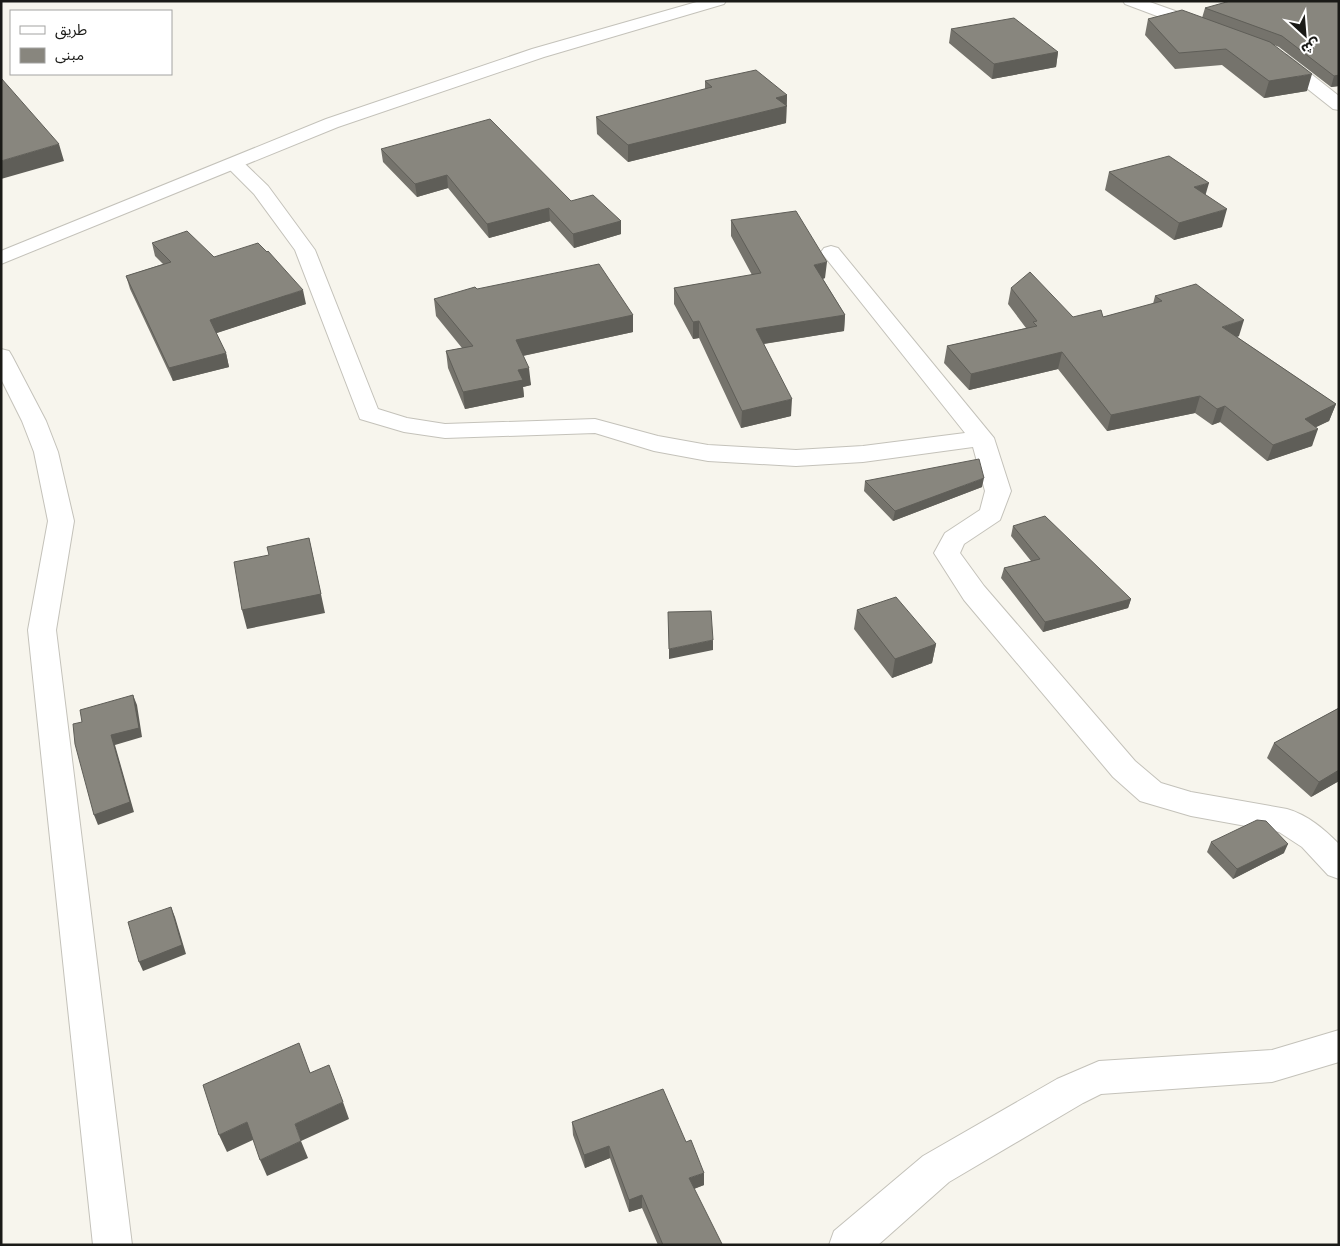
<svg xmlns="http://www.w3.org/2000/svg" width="1340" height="1246" font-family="'PT Serif','Noto Sans Arabic',serif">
<rect width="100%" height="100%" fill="#f7f5ed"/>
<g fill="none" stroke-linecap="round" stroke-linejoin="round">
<!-- street casing -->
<g stroke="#c4c2ba" stroke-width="2">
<path id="street" d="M 1123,1 L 1147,1 L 1209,23 L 1211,27 L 1209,31 L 1197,31 L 1125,4 Z
M 1281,54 L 1287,55 L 1339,96 L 1339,110 L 1333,109 L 1275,63 L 1272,59 L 1275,55 Z
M 234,158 L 241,160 L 268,186 L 315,250 L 378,409 L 407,418 L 445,424 L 595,419 L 658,436 L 708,445 L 796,450 L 863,446 L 965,433 L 821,252 L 824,248 L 831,246 L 838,248 L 994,438 L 1011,491 L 1000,520 L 964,544 L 960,553 L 984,586 L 1135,761 L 1161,783 L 1191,792 L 1287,809 C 1308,815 1324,829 1339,844 L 1339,879 L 1328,875 L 1302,847 L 1279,832 L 1191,816 L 1140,801 L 1113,777 L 964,600 L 934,553 L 945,533 L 980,510 L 985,491 L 973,447 L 863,462 L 796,466 L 708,461 L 654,451 L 595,433 L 445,438 L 404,432 L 360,419 L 295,250 L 254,194 L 224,164 L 227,160 Z
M 1,349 L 9,351 L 12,356 L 46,421 L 58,452 L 74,521 L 56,630 L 132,1245 L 93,1245 L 28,630 L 48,521 L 34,452 L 22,421 L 1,379 Z
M 1339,1030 L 1339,1062 L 1272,1082 L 1101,1094 L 1083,1103 L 949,1182 L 878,1245 L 829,1245 L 834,1231 L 923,1156 L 1057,1079 L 1099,1061 L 1272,1050 Z"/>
</g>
<!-- secondary casing -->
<g stroke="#c4c2ba" stroke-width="2">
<path id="secondary" d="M 700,1 L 726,1 L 724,4 L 544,57 L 338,127 L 1,264 L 1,251 L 326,119 L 532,49 Z"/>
</g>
<!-- street -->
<use href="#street" fill="#fff" fill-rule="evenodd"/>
<!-- secondary -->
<use href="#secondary" fill="#fff" fill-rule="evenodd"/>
</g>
<!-- wall -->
<path fill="#75736c" d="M 1339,1 L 1339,86 L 1331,87 L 1279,47 L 1274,45 L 1307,91 L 1264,98 L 1222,65 L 1175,69 L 1145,35 L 1148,19 L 1202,18 L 1205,8 Z
M 951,29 L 1058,52 L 1056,67 L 992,79 L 949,43 Z
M 705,81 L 787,95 L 786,123 L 628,162 L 597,134 L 596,117 L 705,89 Z
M 381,149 L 571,201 L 621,221 L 621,234 L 574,248 L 550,221 L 489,238 L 448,188 L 417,197 L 383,162 Z
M 1109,172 L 1205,194 L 1222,227 L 1174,240 L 1105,190 Z
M 731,220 L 825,278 L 823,279 L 845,315 L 844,331 L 764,344 L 791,416 L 741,428 L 699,338 L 693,339 L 674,304 L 674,288 L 752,275 L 731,236 Z
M 152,243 L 214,257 L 306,304 L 216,333 L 226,353 L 229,367 L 173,381 L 130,289 L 126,276 L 163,264 L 155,256 Z
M 1011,288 L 1073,317 L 1103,317 L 1153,304 L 1155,296 L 1239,336 L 1237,337 L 1336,404 L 1329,421 L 1315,427 L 1312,446 L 1267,461 L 1220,422 L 1212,425 L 1195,413 L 1107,431 L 1058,369 L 969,390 L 944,363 L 947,346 L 1026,328 L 1008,304 Z
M 477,289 L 633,315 L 633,332 L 523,356 L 531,385 L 523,387 L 524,397 L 465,409 L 448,368 L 446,351 L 462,348 L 436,316 L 434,299 Z
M 865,481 L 982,487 L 893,521 L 864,491 Z
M 1013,526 L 1131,599 L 1128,608 L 1043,632 L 1001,578 L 1004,568 L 1031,561 L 1011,536 Z
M 857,610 L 936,644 L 932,663 L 892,678 L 854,629 Z
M 1339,708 L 1339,781 L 1311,797 L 1267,758 L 1274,743 Z
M 1211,842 L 1284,853 L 1233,879 L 1207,852 Z
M 572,1122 L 704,1185 L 694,1189 L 722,1245 L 658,1245 L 642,1208 L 629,1212 L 610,1158 L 585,1168 L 573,1135 Z"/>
<!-- shaded-wall -->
<path fill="#5f5e58" d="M 1058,52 L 1056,67 L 992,79 L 994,64 Z
M 1312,74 L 1307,91 L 1264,98 L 1269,81 Z
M 1339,75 L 1339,86 L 1331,87 L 1334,76 Z
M 787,95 L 786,123 L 628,162 L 628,145 L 776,98 Z
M 59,144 L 64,161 L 1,179 L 1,161 Z
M 447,175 L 448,188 L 417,197 L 415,184 Z
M 1209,183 L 1204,200 L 1194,187 Z
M 549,208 L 550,221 L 489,238 L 487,224 Z
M 1227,209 L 1222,227 L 1174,240 L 1179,223 Z
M 621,221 L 621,234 L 574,248 L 573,234 Z
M 827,262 L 825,278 L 813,281 L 814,265 Z
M 303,290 L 306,304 L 214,334 L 210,320 Z
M 633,315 L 633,332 L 517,357 L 516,340 Z
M 845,315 L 844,331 L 755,345 L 756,329 Z
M 1244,320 L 1239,336 L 1217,343 L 1222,327 Z
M 699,321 L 699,338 L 693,339 L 693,322 Z
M 1062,352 L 1058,369 L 969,390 L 971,374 Z
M 226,353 L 229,367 L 173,381 L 169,368 Z
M 529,368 L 531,385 L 523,387 L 524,397 L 465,409 L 463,392 L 518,370 Z
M 1200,396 L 1195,413 L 1107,431 L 1111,415 Z
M 792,399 L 791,416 L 741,428 L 742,411 Z
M 1336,404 L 1329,421 L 1298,436 L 1305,419 Z
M 1225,406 L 1220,422 L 1212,425 L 1217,409 Z
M 1318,429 L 1312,446 L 1267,461 L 1273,445 Z
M 984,478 L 982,487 L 893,521 L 895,511 Z
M 309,538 L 325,613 L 247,629 L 242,610 Z
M 1131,599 L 1128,608 L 1043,632 L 1045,622 Z
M 713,640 L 713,650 L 669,659 L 669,649 Z
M 936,644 L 932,663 L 892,678 L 895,659 Z
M 133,695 L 137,705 L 142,737 L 115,745 L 134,812 L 98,825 L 94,815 L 111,735 Z
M 1339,770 L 1339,781 L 1311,797 L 1319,782 Z
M 1288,844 L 1284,853 L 1233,879 L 1237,869 Z
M 171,907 L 175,917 L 186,954 L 143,971 L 139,962 Z
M 343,1102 L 349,1119 L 301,1141 L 295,1124 Z
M 247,1122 L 255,1139 L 227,1152 L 219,1135 Z
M 301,1141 L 308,1158 L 267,1176 L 260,1160 Z
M 609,1146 L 610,1158 L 585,1168 L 584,1155 Z
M 704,1173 L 704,1185 L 688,1191 L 689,1178 Z
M 642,1195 L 642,1208 L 629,1212 L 629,1200 Z"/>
<!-- building -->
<path fill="#88867e" stroke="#5f5e58" d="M 1230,1 L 1339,1 L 1339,75 L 1334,76 L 1282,36 L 1205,8 Z
M 1182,10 L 1270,42 L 1312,74 L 1269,81 L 1226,49 L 1179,53 L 1148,19 Z
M 1014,18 L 1058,52 L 994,64 L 951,29 Z
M 756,70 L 787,95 L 776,98 L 787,106 L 628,145 L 596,117 L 712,87 L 705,81 Z
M 1,78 L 59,144 L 1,161 Z
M 490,119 L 571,201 L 593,195 L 621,221 L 573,234 L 549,208 L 487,224 L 447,175 L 415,184 L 381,149 Z
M 1169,156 L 1209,183 L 1194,187 L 1227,209 L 1179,223 L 1109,172 Z
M 796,211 L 827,262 L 814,265 L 845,315 L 756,329 L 792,399 L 742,411 L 699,321 L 693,322 L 674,288 L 761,273 L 731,220 Z
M 187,231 L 214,257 L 258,243 L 267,252 L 268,251 L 303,290 L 210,320 L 226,353 L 169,368 L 126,276 L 171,262 L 152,243 Z
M 599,264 L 633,315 L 516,340 L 529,368 L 518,370 L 523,380 L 463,392 L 446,351 L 473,346 L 434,299 L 475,287 L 477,289 Z
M 1030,272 L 1073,317 L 1101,310 L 1103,317 L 1162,301 L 1155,296 L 1196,284 L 1244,320 L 1222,327 L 1336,404 L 1305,419 L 1318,429 L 1273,445 L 1225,406 L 1217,409 L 1200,396 L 1111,415 L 1062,352 L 971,374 L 947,346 L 1037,326 L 1033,322 L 1037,321 L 1011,288 Z
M 979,459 L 984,478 L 895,511 L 865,481 Z
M 1045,516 L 1131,599 L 1045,622 L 1004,568 L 1040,559 L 1013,526 Z
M 309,538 L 321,594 L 242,610 L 234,562 L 269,555 L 267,547 Z
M 896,597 L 936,644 L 895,659 L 857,610 Z
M 711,611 L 713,640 L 669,649 L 668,612 Z
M 133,695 L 139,728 L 111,735 L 130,802 L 94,815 L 75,744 L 73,724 L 82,722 L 80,710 Z
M 1339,708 L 1339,770 L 1319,782 L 1274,743 Z
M 1257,820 L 1266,821 L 1288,844 L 1237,869 L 1211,842 Z
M 171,907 L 182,945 L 139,962 L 128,922 Z
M 299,1043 L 310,1073 L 329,1065 L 343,1102 L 295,1124 L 301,1141 L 260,1160 L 247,1122 L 219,1135 L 203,1085 Z
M 663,1089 L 686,1142 L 691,1140 L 704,1173 L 689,1178 L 722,1244 L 721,1245 L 663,1245 L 642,1195 L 629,1200 L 609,1146 L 584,1155 L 572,1122 Z"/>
<!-- border -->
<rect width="1340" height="1246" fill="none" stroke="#1a1a17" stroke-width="5"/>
<!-- legend -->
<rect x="10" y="10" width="162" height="65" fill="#ffffff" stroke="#a3a3a2"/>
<rect x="20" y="26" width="25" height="8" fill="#ffffff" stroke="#a3a3a2"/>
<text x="55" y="35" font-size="15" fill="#1a1a17">طريق</text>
<rect x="20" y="48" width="25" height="15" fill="#88867e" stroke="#a3a3a2"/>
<text x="55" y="60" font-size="15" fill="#1a1a17">مبنى</text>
<!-- north arrow -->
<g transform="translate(1305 35) rotate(154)" stroke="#ffffff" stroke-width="4" paint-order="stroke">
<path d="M0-4L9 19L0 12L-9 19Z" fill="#1a1a17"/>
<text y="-8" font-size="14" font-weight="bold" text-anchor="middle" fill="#1a1a17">ش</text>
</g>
</svg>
